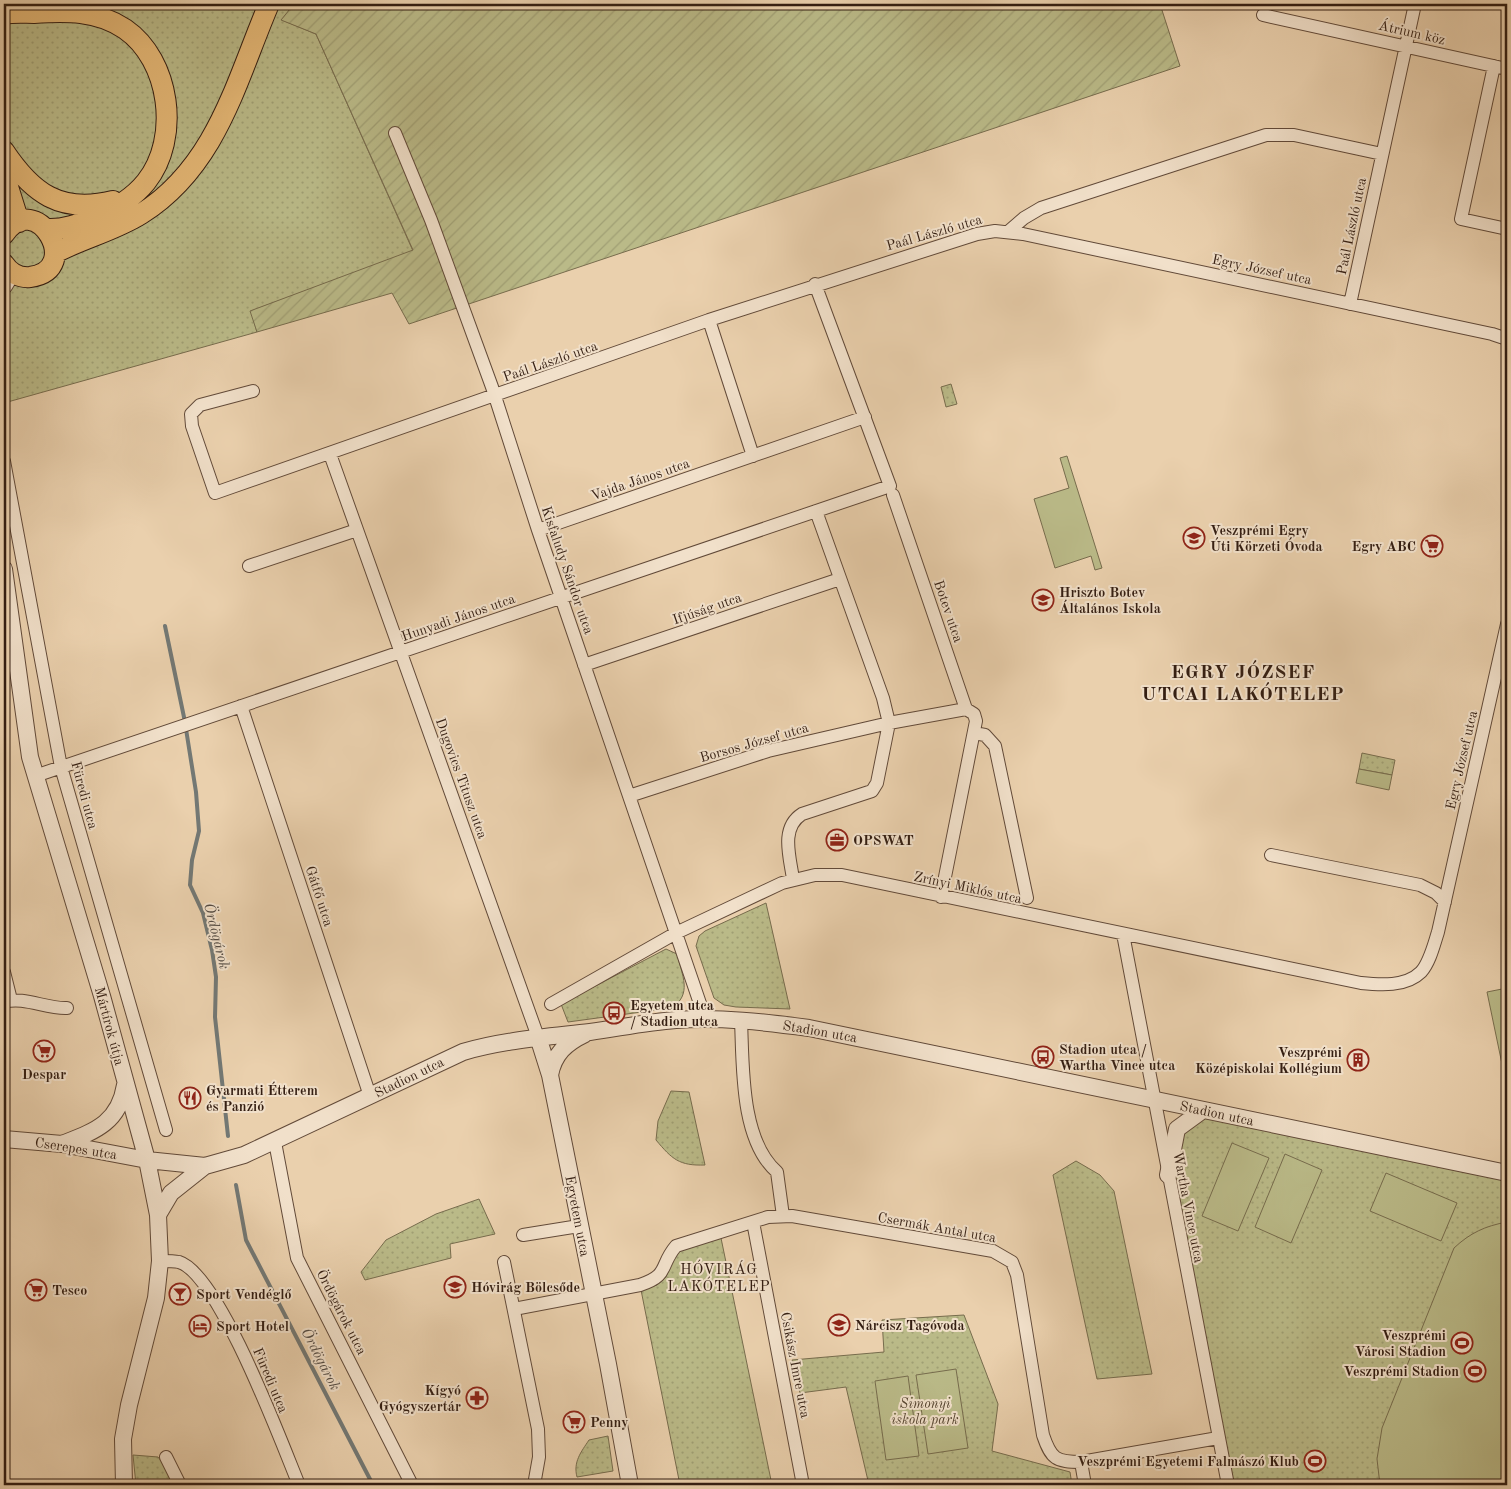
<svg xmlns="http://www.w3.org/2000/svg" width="1511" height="1489" font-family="'Old Standard TT',serif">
<defs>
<pattern id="grass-dots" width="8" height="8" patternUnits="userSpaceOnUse" patternTransform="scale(1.25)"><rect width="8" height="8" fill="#baba88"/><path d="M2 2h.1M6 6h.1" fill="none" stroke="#a09f74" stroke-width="1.8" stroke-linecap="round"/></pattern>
<pattern id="garden-furrows" width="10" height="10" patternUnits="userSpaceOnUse" patternTransform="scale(1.25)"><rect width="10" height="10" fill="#baba88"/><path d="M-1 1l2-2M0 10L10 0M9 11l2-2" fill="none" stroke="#a09f74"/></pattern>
</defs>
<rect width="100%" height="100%" fill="#ead0ad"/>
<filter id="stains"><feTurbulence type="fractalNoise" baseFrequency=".004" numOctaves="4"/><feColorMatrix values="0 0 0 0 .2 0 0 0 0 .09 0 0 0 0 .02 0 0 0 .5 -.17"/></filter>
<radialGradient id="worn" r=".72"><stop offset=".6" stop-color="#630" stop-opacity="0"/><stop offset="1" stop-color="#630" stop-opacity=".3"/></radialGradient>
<!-- grass -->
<path fill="url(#grass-dots)" stroke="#776c4d" d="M 25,4 L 294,4 L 282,20 L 316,34 L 413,251 L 251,311 L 257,332 L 4,403 L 4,10 Z
M 951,384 L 957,404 L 946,407 L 941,387 Z
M 1362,753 L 1395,760 L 1392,775 L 1359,769 Z
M 766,903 L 790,1009 L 736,1007 L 724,1005 L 714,998 L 696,946 L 699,936 L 705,931 Z
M 666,949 L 677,954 C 682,975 693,995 671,1008 L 568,1022 L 561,1004 Z
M 671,1091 L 689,1092 L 705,1165 C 679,1166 672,1159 656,1140 L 658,1121 Z
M 1203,1110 L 1507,1174 L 1507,1485 L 1229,1485 L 1168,1175 L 1177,1129 Z
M 1076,1161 L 1100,1175 L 1114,1191 L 1152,1374 L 1097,1379 L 1053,1175 Z
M 479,1199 L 495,1234 L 450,1244 L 451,1258 L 365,1280 L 361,1272 L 386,1240 L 436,1214 Z
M 721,1238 L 772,1485 L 680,1485 L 641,1290 L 657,1285 L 666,1277 L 673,1258 L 679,1250 Z
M 964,1315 L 998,1404 L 992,1451 L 1070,1472 L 1072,1485 L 869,1485 L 846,1387 L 800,1393 L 792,1360 L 884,1352 L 882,1320 Z
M 608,1436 L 613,1471 L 577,1477 C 573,1462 581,1452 589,1440 Z
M 133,1455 L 158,1457 L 180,1485 L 136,1485 Z"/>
<!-- garden -->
<path fill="url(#garden-furrows)" stroke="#776c4d" d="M 294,4 L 1160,4 L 1180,66 L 409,324 L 392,293 L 257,332 L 250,311 L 413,250 L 316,34 L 281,20 Z"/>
<!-- pitch -->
<path fill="#baba88" stroke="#776c4d" d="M 1067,456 L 1102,568 L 1095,570 L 1091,556 L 1055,568 L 1034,499 L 1069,488 L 1060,458 Z
M 1359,769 L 1392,775 L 1389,790 L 1356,783 Z
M 1507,988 L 1507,1062 L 1502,1064 L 1487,992 Z
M 1232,1143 L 1269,1158 L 1238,1231 L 1202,1216 Z
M 1285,1154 L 1322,1170 L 1291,1243 L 1255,1227 Z
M 1386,1173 L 1457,1203 L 1441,1241 L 1370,1211 Z
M 1507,1222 L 1507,1485 L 1380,1485 L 1377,1459 L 1382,1428 L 1454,1248 C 1470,1233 1485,1226 1507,1222 Z
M 956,1369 L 968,1448 L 928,1454 L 916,1375 Z
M 908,1376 L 919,1456 L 886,1460 L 875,1381 Z"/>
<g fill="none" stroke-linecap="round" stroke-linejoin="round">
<!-- stream -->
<path stroke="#737874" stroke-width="4" d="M 165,626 L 185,722
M 186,729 L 196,792 L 199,831 L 192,860 L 190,885 L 203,913 L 212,950 L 216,977 L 215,1017 L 228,1136
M 236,1185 L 246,1240 L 373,1485"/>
<!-- minor casing -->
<g stroke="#624a39" stroke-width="14">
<path id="minor" d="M 1263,15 L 1507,69
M 1494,66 L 1461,219 L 1507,229
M 395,133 L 431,220 L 492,387 L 538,530 L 705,1018
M 1009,231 L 1024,218 L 1041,208 L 1266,135 L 1294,135 L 1382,154
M 1350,304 L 1415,4
M 709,320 L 753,456
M 253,391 L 200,405 L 191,414 L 192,426 L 215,493 L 709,320 L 977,234 L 995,231 L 1023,234 L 1492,334 L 1507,339
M 330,454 L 538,1037
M 4,461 L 61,767 L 166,1130
M 893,495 L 966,709 L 974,714 L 976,721 L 941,897
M 538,530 L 865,417
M 249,566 L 357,530
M 584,665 L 840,579
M 241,706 L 370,1096
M 974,733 L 985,735 L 995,746 L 1027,898
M 35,776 L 890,486 L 815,284
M 629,796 L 768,751 L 889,723 L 966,709
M 1271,855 L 1420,885 L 1436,893 L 1445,902
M 793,879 C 790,857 780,828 802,814 L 872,791 L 877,783 L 889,723 L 883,698 L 816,511
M 1123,934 L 1228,1485
M 4,972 L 11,1000
M 4,1002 C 24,996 46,1009 67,1008
M 551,1004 L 676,933 L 782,883 L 815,875 L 842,875 L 1361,983 C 1380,985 1406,987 1421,972 C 1430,962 1434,944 1438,932 L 1507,624
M 741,1020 C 743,1064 740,1140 777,1172 L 783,1216
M 275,1142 L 297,1258 L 412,1485
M 753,1222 L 803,1485
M 523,1235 L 579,1226
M 160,1261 C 166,1261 174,1261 179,1262 C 219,1274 282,1444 299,1485
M 504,1262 L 538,1429 L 539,1457 L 534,1485
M 514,1309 L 640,1285 C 670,1275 659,1266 676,1246 L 768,1217 L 792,1216 L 993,1251 L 1012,1262 L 1017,1275 L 1043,1435 C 1051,1459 1056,1462 1081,1462 L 1218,1438
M 166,1457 L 180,1485
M 1081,1462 L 1085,1485"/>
</g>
<!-- tertiary casing -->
<g stroke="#624a39" stroke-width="18">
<path id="tertiary" d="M 4,286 L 12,273
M 4,569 L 30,757 L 102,996 L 147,1160 L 158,1215 L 160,1261 L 156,1298 L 129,1405 L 123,1439 L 124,1485
M 538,1037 L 550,1075 L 608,1364 L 630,1485
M 550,1075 C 554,1054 566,1043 585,1034
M 4,1139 L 62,1144 L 147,1160 L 205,1166 L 244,1155 L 463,1052 C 504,1040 547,1037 590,1032 C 619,1028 647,1022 676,1020 C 721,1017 764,1022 809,1028 L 1507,1173
M 62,1144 C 95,1131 119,1123 125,1085
M 1168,1175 L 1177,1129 L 1203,1110
M 158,1215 L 171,1193 L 205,1166"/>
</g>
<!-- primary casing -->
<g stroke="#341e12" stroke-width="22">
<path id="primary" d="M 4,14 C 14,12 24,13 34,13 C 66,11 97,10 125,29 C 170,60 181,138 146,182 C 133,198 113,210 94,218 C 79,224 63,230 47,229
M 4,151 C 32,193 60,214 113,201
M 4,174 L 19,222
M 4,234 C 36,187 85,270 30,277 C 20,278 10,273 4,264
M 55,253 C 83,238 114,231 141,214 C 217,166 236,81 269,4"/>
</g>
<!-- minor -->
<use href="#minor" stroke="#f1e0ca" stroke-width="12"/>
<!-- tertiary -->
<use href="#tertiary" stroke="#f1e0ca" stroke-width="16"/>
<!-- primary -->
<use href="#primary" stroke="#e5b876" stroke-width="20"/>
</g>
<!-- icons -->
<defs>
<g id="school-ring" transform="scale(1.125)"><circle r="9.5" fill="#f1e0ca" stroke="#8f2418" stroke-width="1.5"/><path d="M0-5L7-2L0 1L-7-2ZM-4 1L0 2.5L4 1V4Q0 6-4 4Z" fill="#8f2418"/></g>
<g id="supermarket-ring" transform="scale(1.125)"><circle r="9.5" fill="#f1e0ca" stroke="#8f2418" stroke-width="1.5"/><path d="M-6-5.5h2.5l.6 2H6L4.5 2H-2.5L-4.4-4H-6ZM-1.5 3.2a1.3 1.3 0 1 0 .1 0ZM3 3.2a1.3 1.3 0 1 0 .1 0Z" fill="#8f2418"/></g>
<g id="office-ring" transform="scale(1.125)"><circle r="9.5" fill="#f1e0ca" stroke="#8f2418" stroke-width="1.5"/><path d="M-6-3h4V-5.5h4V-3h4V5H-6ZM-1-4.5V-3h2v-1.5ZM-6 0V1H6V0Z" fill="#8f2418"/></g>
<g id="bus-ring" transform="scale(1.125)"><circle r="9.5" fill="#f1e0ca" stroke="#8f2418" stroke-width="1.5"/><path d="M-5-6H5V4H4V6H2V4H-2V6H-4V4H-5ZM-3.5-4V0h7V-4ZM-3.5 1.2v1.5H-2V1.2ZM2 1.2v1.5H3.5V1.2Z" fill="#8f2418"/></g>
<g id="building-ring" transform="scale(1.125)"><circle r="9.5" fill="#f1e0ca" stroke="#8f2418" stroke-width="1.5"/><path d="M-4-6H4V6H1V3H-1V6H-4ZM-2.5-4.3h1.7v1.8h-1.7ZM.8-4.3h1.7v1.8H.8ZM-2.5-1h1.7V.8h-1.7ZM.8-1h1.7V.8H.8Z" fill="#8f2418"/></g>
<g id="restaurant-ring" transform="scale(1.125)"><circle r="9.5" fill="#f1e0ca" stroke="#8f2418" stroke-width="1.5"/><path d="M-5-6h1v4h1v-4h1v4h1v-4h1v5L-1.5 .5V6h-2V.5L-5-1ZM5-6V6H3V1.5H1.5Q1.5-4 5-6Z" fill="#8f2418"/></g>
<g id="bar-ring" transform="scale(1.125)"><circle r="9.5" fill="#f1e0ca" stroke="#8f2418" stroke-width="1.5"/><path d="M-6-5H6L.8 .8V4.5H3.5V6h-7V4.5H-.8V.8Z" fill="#8f2418"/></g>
<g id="hotel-ring" transform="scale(1.125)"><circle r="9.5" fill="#f1e0ca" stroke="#8f2418" stroke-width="1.5"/><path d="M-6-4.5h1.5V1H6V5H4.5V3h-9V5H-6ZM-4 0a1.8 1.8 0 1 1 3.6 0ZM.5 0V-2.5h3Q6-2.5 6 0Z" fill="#8f2418"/></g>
<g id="stadium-ring" transform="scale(1.125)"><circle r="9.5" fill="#f1e0ca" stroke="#8f2418" stroke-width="1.5"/><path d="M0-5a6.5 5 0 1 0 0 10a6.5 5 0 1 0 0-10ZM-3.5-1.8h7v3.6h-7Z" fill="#8f2418"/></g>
<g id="pharmacy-ring" transform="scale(1.125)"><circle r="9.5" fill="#f1e0ca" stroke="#8f2418" stroke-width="1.5"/><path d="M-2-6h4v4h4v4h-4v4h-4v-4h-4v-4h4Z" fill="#8f2418"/></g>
</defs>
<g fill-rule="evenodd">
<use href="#school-ring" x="1194" y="538"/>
<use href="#supermarket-ring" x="1432" y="546"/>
<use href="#school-ring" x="1043" y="600"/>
<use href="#office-ring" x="837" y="840"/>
<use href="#bus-ring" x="614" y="1013"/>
<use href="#supermarket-ring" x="44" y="1051"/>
<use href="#bus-ring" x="1043" y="1057"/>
<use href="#building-ring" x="1358" y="1060"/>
<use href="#restaurant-ring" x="190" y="1098"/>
<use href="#school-ring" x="455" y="1287"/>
<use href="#supermarket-ring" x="36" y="1290"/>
<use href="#bar-ring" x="180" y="1294"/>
<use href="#school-ring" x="839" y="1325"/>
<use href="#hotel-ring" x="200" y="1326"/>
<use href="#stadium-ring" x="1462" y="1343"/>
<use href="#stadium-ring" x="1475" y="1371"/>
<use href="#pharmacy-ring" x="477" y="1398"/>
<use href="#supermarket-ring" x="574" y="1422"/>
<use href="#stadium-ring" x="1315" y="1461"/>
</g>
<g text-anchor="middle" stroke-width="4" stroke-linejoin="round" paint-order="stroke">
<!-- street labels -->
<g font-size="14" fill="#341e12" stroke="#f1e0ca">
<text transform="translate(1412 32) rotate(13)" y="5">Átrium köz</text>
<text transform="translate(1351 226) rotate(-78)" y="5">Paál László utca</text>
<text transform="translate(934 232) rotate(-16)" y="5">Paál László utca</text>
<text transform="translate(1262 269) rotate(12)" y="5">Egry József utca</text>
<text transform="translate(550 361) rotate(-19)" y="5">Paál László utca</text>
<text transform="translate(640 479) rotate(-19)" y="5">Vajda János utca</text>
<text transform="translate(568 570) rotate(71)" y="5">Kisfaludy Sándor utca</text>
<text transform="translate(707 608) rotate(-19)" y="5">Ifjúság utca</text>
<text transform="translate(949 611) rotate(71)" y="5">Botev utca</text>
<text transform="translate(458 617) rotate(-19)" y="5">Hunyadi János utca</text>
<text transform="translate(754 742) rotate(-16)" y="5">Borsos József utca</text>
<text transform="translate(1461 760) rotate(-77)" y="5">Egry József utca</text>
<text transform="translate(462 778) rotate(70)" y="5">Dugovics Titusz utca</text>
<text transform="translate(85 795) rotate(75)" y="5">Füredi utca</text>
<text transform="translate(968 887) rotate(12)" y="5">Zrínyi Miklós utca</text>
<text transform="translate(320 896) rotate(72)" y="5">Gátfő utca</text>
<text transform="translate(110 1026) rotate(75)" y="5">Mártírok útja</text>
<text transform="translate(820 1031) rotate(10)" y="5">Stadion utca</text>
<text transform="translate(409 1077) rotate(-26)" y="5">Stadion utca</text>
<text transform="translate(1217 1113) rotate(12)" y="5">Stadion utca</text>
<text transform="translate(76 1148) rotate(9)" y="5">Cserepes utca</text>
<text transform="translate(1189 1207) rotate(79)" y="5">Wartha Vince utca</text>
<text transform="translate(578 1216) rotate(79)" y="5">Egyetem utca</text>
<text transform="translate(937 1227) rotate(10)" y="5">Csermák Antal utca</text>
<text transform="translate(342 1312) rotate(63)" y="5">Ördögárok utca</text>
<text transform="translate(796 1365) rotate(79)" y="5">Csikász Imre utca</text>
<text transform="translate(271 1380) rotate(67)" y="5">Füredi utca</text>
</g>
<!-- poi labels -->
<g font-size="14" font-weight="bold" fill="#341e12" stroke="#f1e0ca" text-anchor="start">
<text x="1210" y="535">Veszprémi Egry<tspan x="1210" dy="16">Úti Körzeti Óvoda</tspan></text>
<text x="1416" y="551" text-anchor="end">Egry ABC</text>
<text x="1059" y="597">Hriszto Botev<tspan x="1059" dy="16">Általános Iskola</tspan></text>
<text x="853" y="845">OPSWAT</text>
<text x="630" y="1010">Egyetem utca<tspan x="630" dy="16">/ Stadion utca</tspan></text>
<text x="1059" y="1054">Stadion utca /<tspan x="1059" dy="16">Wartha Vince utca</tspan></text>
<text x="1342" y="1057" text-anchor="end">Veszprémi<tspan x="1342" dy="16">Középiskolai Kollégium</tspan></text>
<text x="44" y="1079" text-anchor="middle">Despar</text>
<text x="206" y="1095">Gyarmati Étterem<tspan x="206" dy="16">és Panzió</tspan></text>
<text x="471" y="1292">Hóvirág Bölcsőde</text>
<text x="52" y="1295">Tesco</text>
<text x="196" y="1299">Sport Vendéglő</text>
<text x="855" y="1330">Nárcisz Tagóvoda</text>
<text x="216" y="1331">Sport Hotel</text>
<text x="1446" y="1340" text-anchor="end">Veszprémi<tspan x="1446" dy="16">Városi Stadion</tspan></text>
<text x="1459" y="1376" text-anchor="end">Veszprémi Stadion</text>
<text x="461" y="1395" text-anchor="end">Kígyó<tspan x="461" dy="16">Gyógyszertár</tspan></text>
<text x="590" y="1427">Penny</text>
<text x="1299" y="1466" text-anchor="end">Veszprémi Egyetemi Falmászó Klub</text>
</g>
<!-- park labels -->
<g font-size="14" font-style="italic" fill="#564530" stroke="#f1e0ca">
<text x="925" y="1408">Simonyi<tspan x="925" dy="16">iskola park</tspan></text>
</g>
<!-- water labels -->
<g font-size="15" font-style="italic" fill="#544b43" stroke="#f1e0ca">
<text transform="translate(217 936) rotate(76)" y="5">Ördögárok</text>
<text transform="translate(321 1359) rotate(63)" y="5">Ördögárok</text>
</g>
<!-- neighbourhood labels -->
<g font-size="15" letter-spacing="1" fill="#341e12" stroke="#f1e0ca">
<text x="719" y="1274">HÓVIRÁG<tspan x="719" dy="17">LAKÓTELEP</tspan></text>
</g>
<!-- district labels -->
<g font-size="19" font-weight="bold" letter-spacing="1" fill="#341e12" stroke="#f1e0ca">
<text x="1243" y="678">EGRY JÓZSEF<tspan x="1243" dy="22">UTCAI LAKÓTELEP</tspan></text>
</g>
</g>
<!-- margin -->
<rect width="1511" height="1489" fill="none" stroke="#ead0ad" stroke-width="20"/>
<rect x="5" y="5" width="1501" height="1479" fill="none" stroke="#341e12" stroke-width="2.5"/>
<rect x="10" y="10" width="1491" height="1469" fill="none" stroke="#341e12"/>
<rect width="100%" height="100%" filter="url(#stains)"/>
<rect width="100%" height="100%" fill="url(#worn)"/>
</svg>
